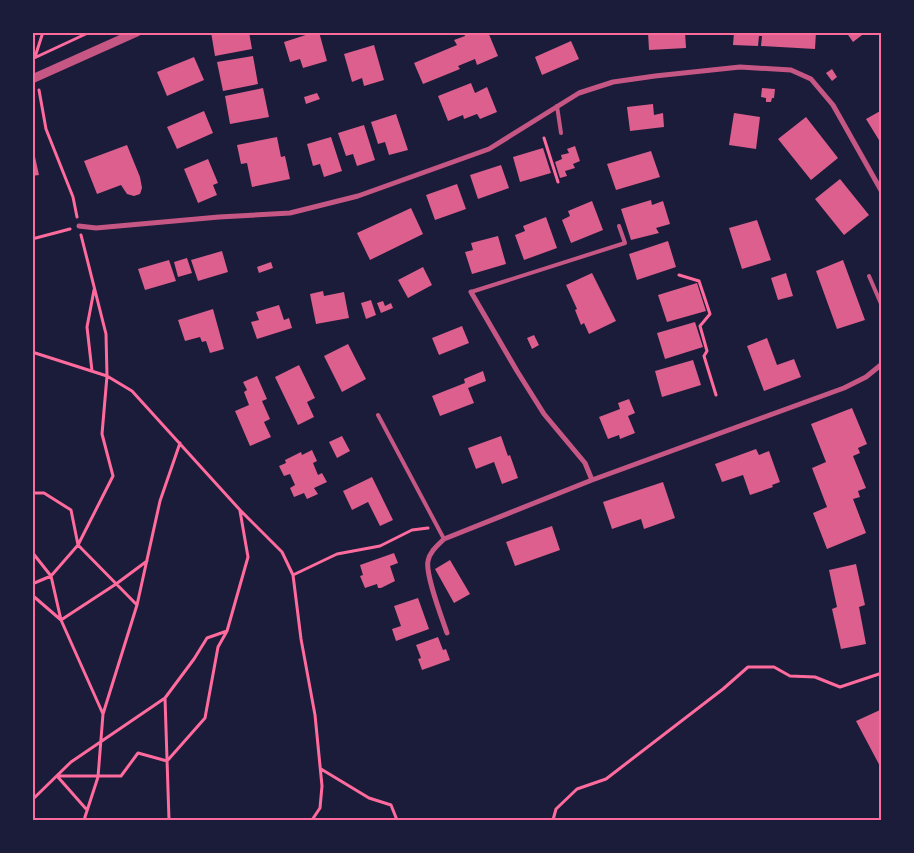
<svg xmlns="http://www.w3.org/2000/svg" width="914" height="853" font-family="'PT Sans',sans-serif">
<rect width="100%" height="100%" fill="#1b1b3a"/>
<!-- building -->
<path fill="#dd5f8e" d="M 211,32 L 249,32 L 252,49 L 215,56 Z
M 315,32 L 319,32 L 327,61 L 303,68 L 300,59 L 290,62 L 284,42 Z
M 466,32 L 488,32 L 498,56 L 477,65 L 475,59 L 458,66 L 460,69 L 423,84 L 414,63 L 457,45 L 454,40 L 465,36 L 464,33 Z
M 648,32 L 685,32 L 686,48 L 649,50 Z
M 734,32 L 816,32 L 815,49 L 761,46 L 762,36 L 759,36 L 758,46 L 733,45 Z
M 846,32 L 866,32 L 853,42 Z
M 571,41 L 579,59 L 542,75 L 535,57 Z
M 374,45 L 384,80 L 364,86 L 362,78 L 352,82 L 344,54 Z
M 253,56 L 258,84 L 223,91 L 217,62 Z
M 194,57 L 204,80 L 167,96 L 157,72 Z
M 832,69 L 837,77 L 832,81 L 826,73 Z
M 471,83 L 475,93 L 487,87 L 497,112 L 480,119 L 477,114 L 464,119 L 463,115 L 448,121 L 438,96 Z
M 263,88 L 269,117 L 230,124 L 225,96 Z
M 762,88 L 775,89 L 774,98 L 772,98 L 771,102 L 766,102 L 766,98 L 761,97 Z
M 317,93 L 320,99 L 306,104 L 304,97 Z
M 653,104 L 654,115 L 663,113 L 664,127 L 630,131 L 627,107 Z
M 882,110 L 882,145 L 866,119 Z
M 204,111 L 213,133 L 177,149 L 167,127 Z
M 734,113 L 760,117 L 756,149 L 729,145 Z
M 396,114 L 408,150 L 389,155 L 385,142 L 378,144 L 371,122 Z
M 806,117 L 838,158 L 811,180 L 778,139 Z
M 364,125 L 375,160 L 357,166 L 353,154 L 346,156 L 338,133 Z
M 277,137 L 281,157 L 285,156 L 290,179 L 252,187 L 247,163 L 241,164 L 237,145 Z
M 331,137 L 342,171 L 324,177 L 320,164 L 313,166 L 307,144 Z
M 32,143 L 39,175 L 32,176 Z
M 127,145 L 140,177 L 142,188 L 140,194 L 134,196 L 127,194 L 121,185 L 97,194 L 84,161 Z
M 575,146 L 580,161 L 573,164 L 575,168 L 565,171 L 567,176 L 560,178 L 555,162 L 562,159 L 561,155 L 569,153 L 567,149 Z
M 543,148 L 551,173 L 520,182 L 513,157 Z
M 651,151 L 660,177 L 616,190 L 607,164 Z
M 208,159 L 218,183 L 213,185 L 217,195 L 198,203 L 184,169 Z
M 501,165 L 509,188 L 478,199 L 470,175 Z
M 840,179 L 869,215 L 844,235 L 815,199 Z
M 457,184 L 466,209 L 435,220 L 426,195 Z
M 651,200 L 652,205 L 663,201 L 670,224 L 656,228 L 659,233 L 631,240 L 621,209 Z
M 592,201 L 603,230 L 571,243 L 562,220 L 570,216 L 568,211 Z
M 411,208 L 423,234 L 370,260 L 357,233 Z
M 546,217 L 557,248 L 524,260 L 515,235 L 525,231 L 523,226 Z
M 757,220 L 771,260 L 742,269 L 729,228 Z
M 498,236 L 506,264 L 472,274 L 465,252 L 473,250 L 471,243 Z
M 668,241 L 676,267 L 637,280 L 629,254 Z
M 222,251 L 228,272 L 198,281 L 191,260 Z
M 187,258 L 192,273 L 178,277 L 174,262 Z
M 169,260 L 176,281 L 145,290 L 138,269 Z
M 843,260 L 865,320 L 837,329 L 816,271 Z
M 271,262 L 273,268 L 259,273 L 257,267 Z
M 423,267 L 432,285 L 408,298 L 398,280 Z
M 592,273 L 616,321 L 589,334 L 584,323 L 581,325 L 575,310 L 577,309 L 566,285 Z
M 786,273 L 793,296 L 778,300 L 771,278 Z
M 697,283 L 706,311 L 667,322 L 658,295 Z
M 323,291 L 324,296 L 344,292 L 349,318 L 316,324 L 310,294 Z
M 371,300 L 376,315 L 366,319 L 361,303 Z
M 383,301 L 385,306 L 391,303 L 393,308 L 381,313 L 377,303 Z
M 279,305 L 284,320 L 289,318 L 292,328 L 257,339 L 251,322 L 259,320 L 256,312 Z
M 213,309 L 224,349 L 210,353 L 206,341 L 202,342 L 200,337 L 185,341 L 178,320 Z
M 695,322 L 703,347 L 665,359 L 657,333 Z
M 462,326 L 469,343 L 439,355 L 432,338 Z
M 534,335 L 539,345 L 532,349 L 527,338 Z
M 767,338 L 777,365 L 794,359 L 801,377 L 764,391 L 747,346 Z
M 348,344 L 366,379 L 342,392 L 324,356 Z
M 693,360 L 701,385 L 662,397 L 655,371 Z
M 299,365 L 315,398 L 307,402 L 314,417 L 298,425 L 275,377 Z
M 483,371 L 486,381 L 468,388 L 474,403 L 440,416 L 432,396 L 465,383 L 464,379 Z
M 257,376 L 267,399 L 262,401 L 270,419 L 264,422 L 271,437 L 250,446 L 235,411 L 249,405 L 244,392 L 247,390 L 243,382 Z
M 629,399 L 635,413 L 628,416 L 635,433 L 620,439 L 619,435 L 608,439 L 599,417 L 620,409 L 618,403 Z
M 852,408 L 867,444 L 858,448 L 860,453 L 853,456 L 866,488 L 858,491 L 860,497 L 853,499 L 866,533 L 827,549 L 813,513 L 827,507 L 812,468 L 826,462 L 811,424 Z
M 342,436 L 350,451 L 337,458 L 329,442 Z
M 501,436 L 508,456 L 510,455 L 518,478 L 502,484 L 494,462 L 476,469 L 468,448 Z
M 756,449 L 759,455 L 769,451 L 780,482 L 772,485 L 773,487 L 750,495 L 743,475 L 722,482 L 715,464 Z
M 312,450 L 317,461 L 313,463 L 318,475 L 322,473 L 327,482 L 314,488 L 318,494 L 307,499 L 304,493 L 294,497 L 290,488 L 295,485 L 290,474 L 284,476 L 279,466 L 286,463 L 285,460 L 301,452 L 302,455 Z
M 372,477 L 393,520 L 380,526 L 368,502 L 352,510 L 343,491 Z
M 663,482 L 675,518 L 644,529 L 641,519 L 612,529 L 603,502 Z
M 552,526 L 560,550 L 515,566 L 506,542 Z
M 394,553 L 398,563 L 390,566 L 395,581 L 381,588 L 378,588 L 377,584 L 365,588 L 360,576 L 363,575 L 360,565 Z
M 450,560 L 470,594 L 454,603 L 435,569 Z
M 856,564 L 865,605 L 859,607 L 866,644 L 841,649 L 832,609 L 837,607 L 829,570 Z
M 418,598 L 429,629 L 396,641 L 392,629 L 401,626 L 394,606 Z
M 438,637 L 443,650 L 446,649 L 450,660 L 422,670 L 418,659 L 421,658 L 416,645 Z
M 880,710 L 882,713 L 882,770 L 856,721 Z"/>
<g fill="none" stroke-linecap="round" stroke-linejoin="round">
<!-- path -->
<path stroke="#ff6b9d" stroke-width="3" d="M 35,57 L 43,32
M 32,59 L 90,32
M 39,90 L 46,129 L 73,197 L 77,217
M 544,138 L 558,182
M 32,239 L 70,229
M 679,275 L 699,281 L 710,314 L 700,326 L 707,351 L 704,356 L 716,395
M 32,352 L 107,376 L 132,391 L 240,510 L 282,552 L 293,575 L 301,639 L 315,715 L 322,786 L 320,808 L 312,820
M 92,371 L 87,327 L 94,290
M 32,493 L 44,493 L 71,510 L 78,545 L 137,605
M 32,552 L 51,576 L 61,620 L 103,714
M 293,575 L 337,554 L 380,546 L 412,530 L 428,528
M 32,584 L 51,576 L 78,545 L 113,476 L 102,434 L 107,376 L 106,334 L 81,235
M 32,595 L 61,620 L 116,584 L 147,561
M 165,698 L 169,820
M 321,769 L 369,798 L 391,805 L 397,820
M 57,776 L 121,776 L 138,753 L 167,761 L 205,718 L 218,647 L 227,631
M 57,776 L 87,810
M 32,800 L 71,762 L 165,698 L 194,659 L 207,638 L 227,631 L 248,557 L 240,511
M 84,820 L 98,777 L 103,714 L 137,605 L 160,501 L 180,443
M 553,820 L 556,809 L 577,789 L 606,779 L 723,689 L 748,667 L 774,667 L 790,676 L 815,677 L 840,687 L 882,673"/>
<!-- service -->
<path stroke="#c65784" stroke-width="4" d="M 557,106 L 561,133
M 869,276 L 882,306
M 471,292 L 625,243 L 619,226
M 378,415 L 444,539"/>
<!-- minor -->
<path stroke="#c65784" stroke-width="5" d="M 79,226 L 96,228 L 219,217 L 290,213 L 358,196 L 489,149 L 579,93 L 613,82 L 655,76 L 740,67 L 791,70 L 811,79 L 833,105 L 882,192
M 471,292 L 517,371 L 544,414 L 585,463 L 592,480
M 447,633 C 442,618 425,574 428,561 C 430,551 438,545 444,539 L 592,480 L 844,388 L 866,377 L 882,364"/>
<!-- tertiary -->
<path stroke="#c65784" stroke-width="9" d="M 32,79 L 137,32"/>
</g>
<!-- border -->
<rect width="914" height="853" fill="none" stroke="#1b1b3a" stroke-width="68"/>
<rect x="34" y="34" width="846" height="785" fill="none" stroke="#ff6b9d" stroke-width="2"/>
</svg>
